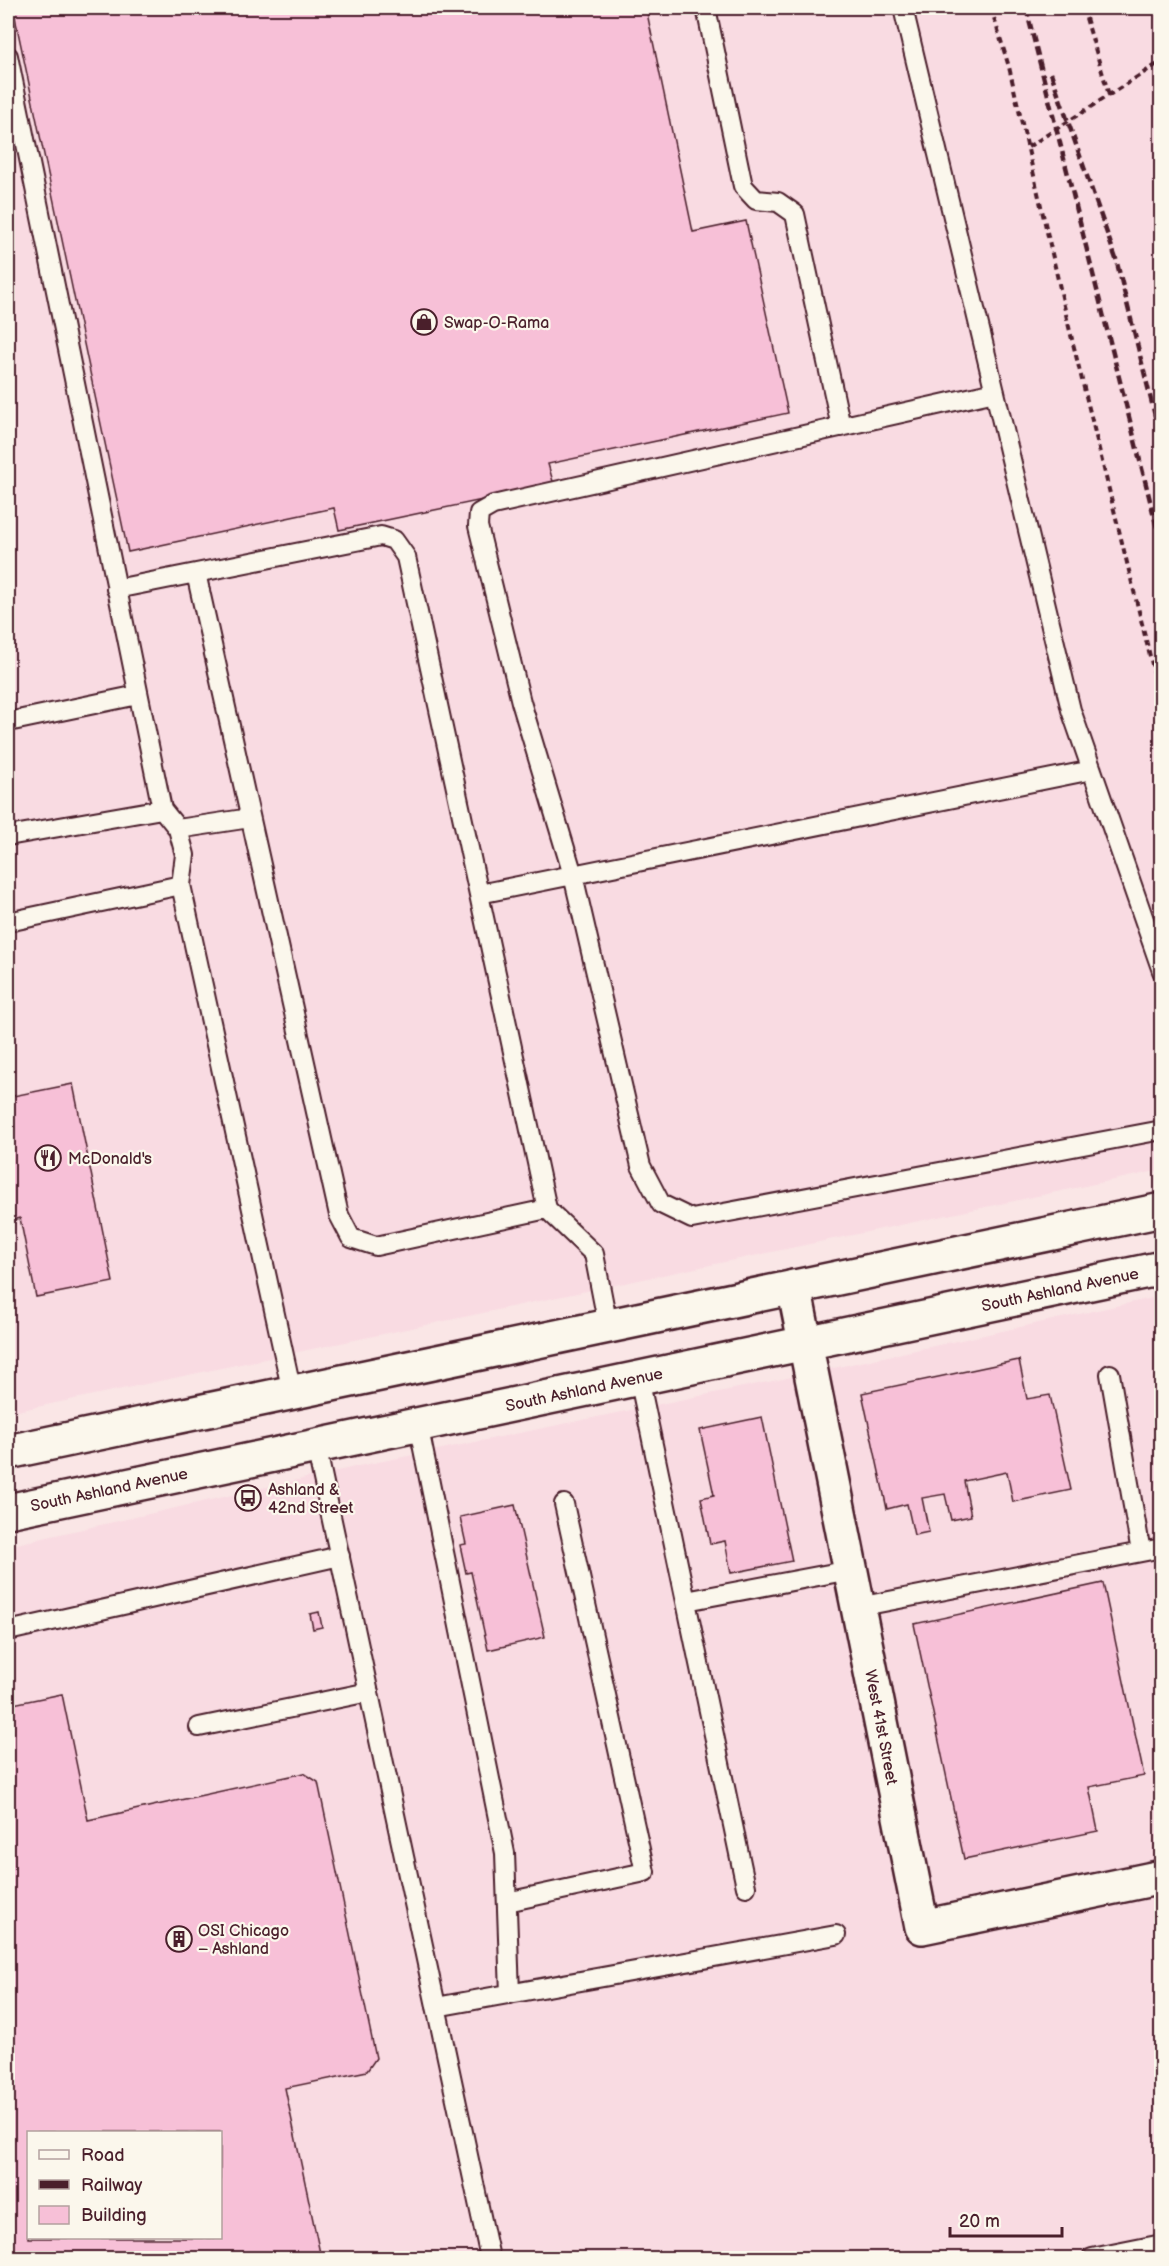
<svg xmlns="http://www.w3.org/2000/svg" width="1169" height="2266" font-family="'Balsamiq Sans',sans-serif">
<rect width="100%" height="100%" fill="#fae6e6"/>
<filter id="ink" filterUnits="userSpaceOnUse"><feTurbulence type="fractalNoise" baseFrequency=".0167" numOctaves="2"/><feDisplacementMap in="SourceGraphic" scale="12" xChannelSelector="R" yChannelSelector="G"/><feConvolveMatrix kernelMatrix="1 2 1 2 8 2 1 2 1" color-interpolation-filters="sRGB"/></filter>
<g filter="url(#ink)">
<!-- built -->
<path fill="#f9dbe2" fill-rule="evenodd" d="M 8,8 L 1161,8 L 1161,1170 L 8,1413 Z
M 1161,1296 L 1161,2258 L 8,2258 L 8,1546 L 359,1466 L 797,1376 ZM 28,2132 L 220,2132 L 220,2238 L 28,2238 Z"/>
<!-- building -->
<path fill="#f7c0d7" stroke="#4a1f2b" stroke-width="1.5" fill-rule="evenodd" d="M 13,8 L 646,8 L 693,232 L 746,221 L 788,413 L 548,464 L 554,485 L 339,530 L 334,508 L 128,552 Z
M 73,1084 L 113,1282 L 36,1297 L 20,1218 L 8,1221 L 8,1097 Z
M 1019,1360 L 1027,1399 L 1050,1395 L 1071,1490 L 1013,1502 L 1007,1472 L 964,1481 L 971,1516 L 951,1520 L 945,1494 L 922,1498 L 929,1532 L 914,1535 L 907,1504 L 887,1509 L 862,1393 Z
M 762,1417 L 792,1561 L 731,1573 L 725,1541 L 710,1544 L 701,1498 L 714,1495 L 700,1430 Z
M 515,1505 L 545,1637 L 488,1650 L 471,1572 L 466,1573 L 460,1545 L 466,1544 L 460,1517 Z
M 1103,1583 L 1144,1776 L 1089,1787 L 1098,1831 L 964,1859 L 914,1624 Z
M 319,1612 L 322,1627 L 313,1629 L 310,1614 Z
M 62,1694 L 88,1820 L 304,1773 L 318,1782 L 376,2058 L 367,2071 L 285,2088 L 321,2258 L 8,2258 L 8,1705 ZM 28,2132 L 220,2132 L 220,2238 L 28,2238 Z"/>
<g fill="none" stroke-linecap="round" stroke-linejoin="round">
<!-- lane casing -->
<g stroke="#4a1f2b" stroke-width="22">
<path id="lane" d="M 706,8 L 743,186 L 756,200 L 778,202 L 795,214 L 841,427
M 903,8 L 1071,710 L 1162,971
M 8,56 L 162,809
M 995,392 L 493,505 L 479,513 L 478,526 L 521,702 L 573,875 L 641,1166 L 661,1204 L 692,1219 L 1162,1130
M 116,589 L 381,536 L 394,540 L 406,557 L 547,1209 L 376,1246 L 351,1238 L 339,1215 L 196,573
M 8,722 L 138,695
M 178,829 L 185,855 L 181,885 L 292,1392
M 8,836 L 162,809 L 178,829 L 250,818
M 479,894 L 1092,770
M 8,922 L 181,885
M 547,1209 L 594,1254 L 608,1326
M 1110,1374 L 1141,1552
M 639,1378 L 746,1887
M 418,1424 L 505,1853 L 510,1994
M 316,1446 L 490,2258
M 686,1601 L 850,1570
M 858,1607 L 1162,1548
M 8,1631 L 340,1556
M 199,1727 L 369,1692
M 507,1902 L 645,1872 L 564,1504
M 436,2007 L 836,1935
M 1092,2258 L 1162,2244"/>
</g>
<!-- street casing -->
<g stroke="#4a1f2b" stroke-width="38">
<path id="street" d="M 794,1287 L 922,1927 L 1162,1877"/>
</g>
<!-- secondary casing -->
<g stroke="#4a1f2b" stroke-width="38">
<path id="secondary" d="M 8,1452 L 1162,1210
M 8,1511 L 1162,1268"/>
</g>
<!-- path -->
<path stroke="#4a1f2b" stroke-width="4" stroke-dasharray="6 4.5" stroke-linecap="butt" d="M 991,8 L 1009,67 L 1068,323 L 1162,705
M 1083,8 L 1109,95
M 1028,147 L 1162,61"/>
<!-- lane -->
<use href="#lane" stroke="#fbf7ec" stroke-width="18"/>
<!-- street -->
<use href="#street" stroke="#fbf7ec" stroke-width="33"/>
<!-- secondary -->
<use href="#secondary" stroke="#fbf7ec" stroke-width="33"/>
<!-- rail -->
<path stroke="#4a1f2b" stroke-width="4.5" stroke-dasharray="9 4.5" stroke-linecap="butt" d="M 1026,8 L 1162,548
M 1051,73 L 1116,259 L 1162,444"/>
</g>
</g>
<!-- icons -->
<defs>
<g id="shop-ring" transform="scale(1.35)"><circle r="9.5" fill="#fbf7ec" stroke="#4a1f2b" stroke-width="1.5"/><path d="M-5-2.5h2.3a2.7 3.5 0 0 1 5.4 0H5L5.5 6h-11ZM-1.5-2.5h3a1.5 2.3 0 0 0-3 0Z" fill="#4a1f2b"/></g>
<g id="restaurant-ring" transform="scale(1.35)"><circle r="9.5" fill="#fbf7ec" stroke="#4a1f2b" stroke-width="1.5"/><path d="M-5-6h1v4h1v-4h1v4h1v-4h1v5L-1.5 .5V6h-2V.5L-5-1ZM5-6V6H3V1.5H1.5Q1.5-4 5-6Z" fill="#4a1f2b"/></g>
<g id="bus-ring" transform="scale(1.35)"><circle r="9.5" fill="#fbf7ec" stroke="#4a1f2b" stroke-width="1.5"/><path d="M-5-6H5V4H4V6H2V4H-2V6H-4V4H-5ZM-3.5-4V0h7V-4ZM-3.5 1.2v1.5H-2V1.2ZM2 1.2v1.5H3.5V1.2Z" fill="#4a1f2b"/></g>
<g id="building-ring" transform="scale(1.35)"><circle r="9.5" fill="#fbf7ec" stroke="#4a1f2b" stroke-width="1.5"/><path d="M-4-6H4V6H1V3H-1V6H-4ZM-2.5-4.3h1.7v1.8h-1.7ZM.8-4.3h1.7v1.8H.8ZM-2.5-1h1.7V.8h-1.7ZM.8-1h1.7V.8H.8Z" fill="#4a1f2b"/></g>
</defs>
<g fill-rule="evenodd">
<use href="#shop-ring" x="424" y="322"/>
<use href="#restaurant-ring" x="48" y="1158"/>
<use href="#bus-ring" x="248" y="1498"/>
<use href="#building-ring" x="179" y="1939"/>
</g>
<g text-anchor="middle" stroke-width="4.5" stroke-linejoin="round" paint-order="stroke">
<!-- poi labels -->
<g font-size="16" fill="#4a1f2b" stroke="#fbf7ec" text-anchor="start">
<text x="444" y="328">Swap-O-Rama</text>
<text x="68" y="1164">McDonald's</text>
<text x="268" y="1495">Ashland &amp;<tspan x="268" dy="18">42nd Street</tspan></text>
<text x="198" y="1936">OSI Chicago<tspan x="198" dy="18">– Ashland</tspan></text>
</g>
<!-- street labels -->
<g font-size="16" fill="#4a1f2b" stroke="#fbf7ec">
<text transform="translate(1060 1289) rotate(-12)" y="6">South Ashland Avenue</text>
<text transform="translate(584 1389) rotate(-12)" y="6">South Ashland Avenue</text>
<text transform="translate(109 1489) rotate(-12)" y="6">South Ashland Avenue</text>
<text transform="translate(882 1727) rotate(79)" y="6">West 41st Street</text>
</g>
</g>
<!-- margin -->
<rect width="1169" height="2266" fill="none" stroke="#fbf7ec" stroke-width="30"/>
<rect x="15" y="15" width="1139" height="2236" fill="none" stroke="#4a1f2b" stroke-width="2" filter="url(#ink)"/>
<!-- legend -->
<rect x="27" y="2131" width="195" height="108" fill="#fbf7ec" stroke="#b4a19f" stroke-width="1.5"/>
<rect x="39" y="2150" width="30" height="9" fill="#fbf7ec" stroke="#b4a19f" stroke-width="1.5"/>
<text x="81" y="2161" font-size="18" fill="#4a1f2b">Road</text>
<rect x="39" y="2180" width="30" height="9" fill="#4a1f2b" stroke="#b4a19f" stroke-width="1.5"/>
<text x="81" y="2191" font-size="18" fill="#4a1f2b">Railway</text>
<rect x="39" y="2206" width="30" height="18" fill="#f7c0d7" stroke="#b4a19f" stroke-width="1.5"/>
<text x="81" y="2221" font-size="18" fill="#4a1f2b">Building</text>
<!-- scale -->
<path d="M950 2227v9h112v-9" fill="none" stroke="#4a1f2b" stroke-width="3"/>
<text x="959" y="2227" font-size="18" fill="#4a1f2b" stroke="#fbf7ec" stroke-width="4.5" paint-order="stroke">20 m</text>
</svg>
